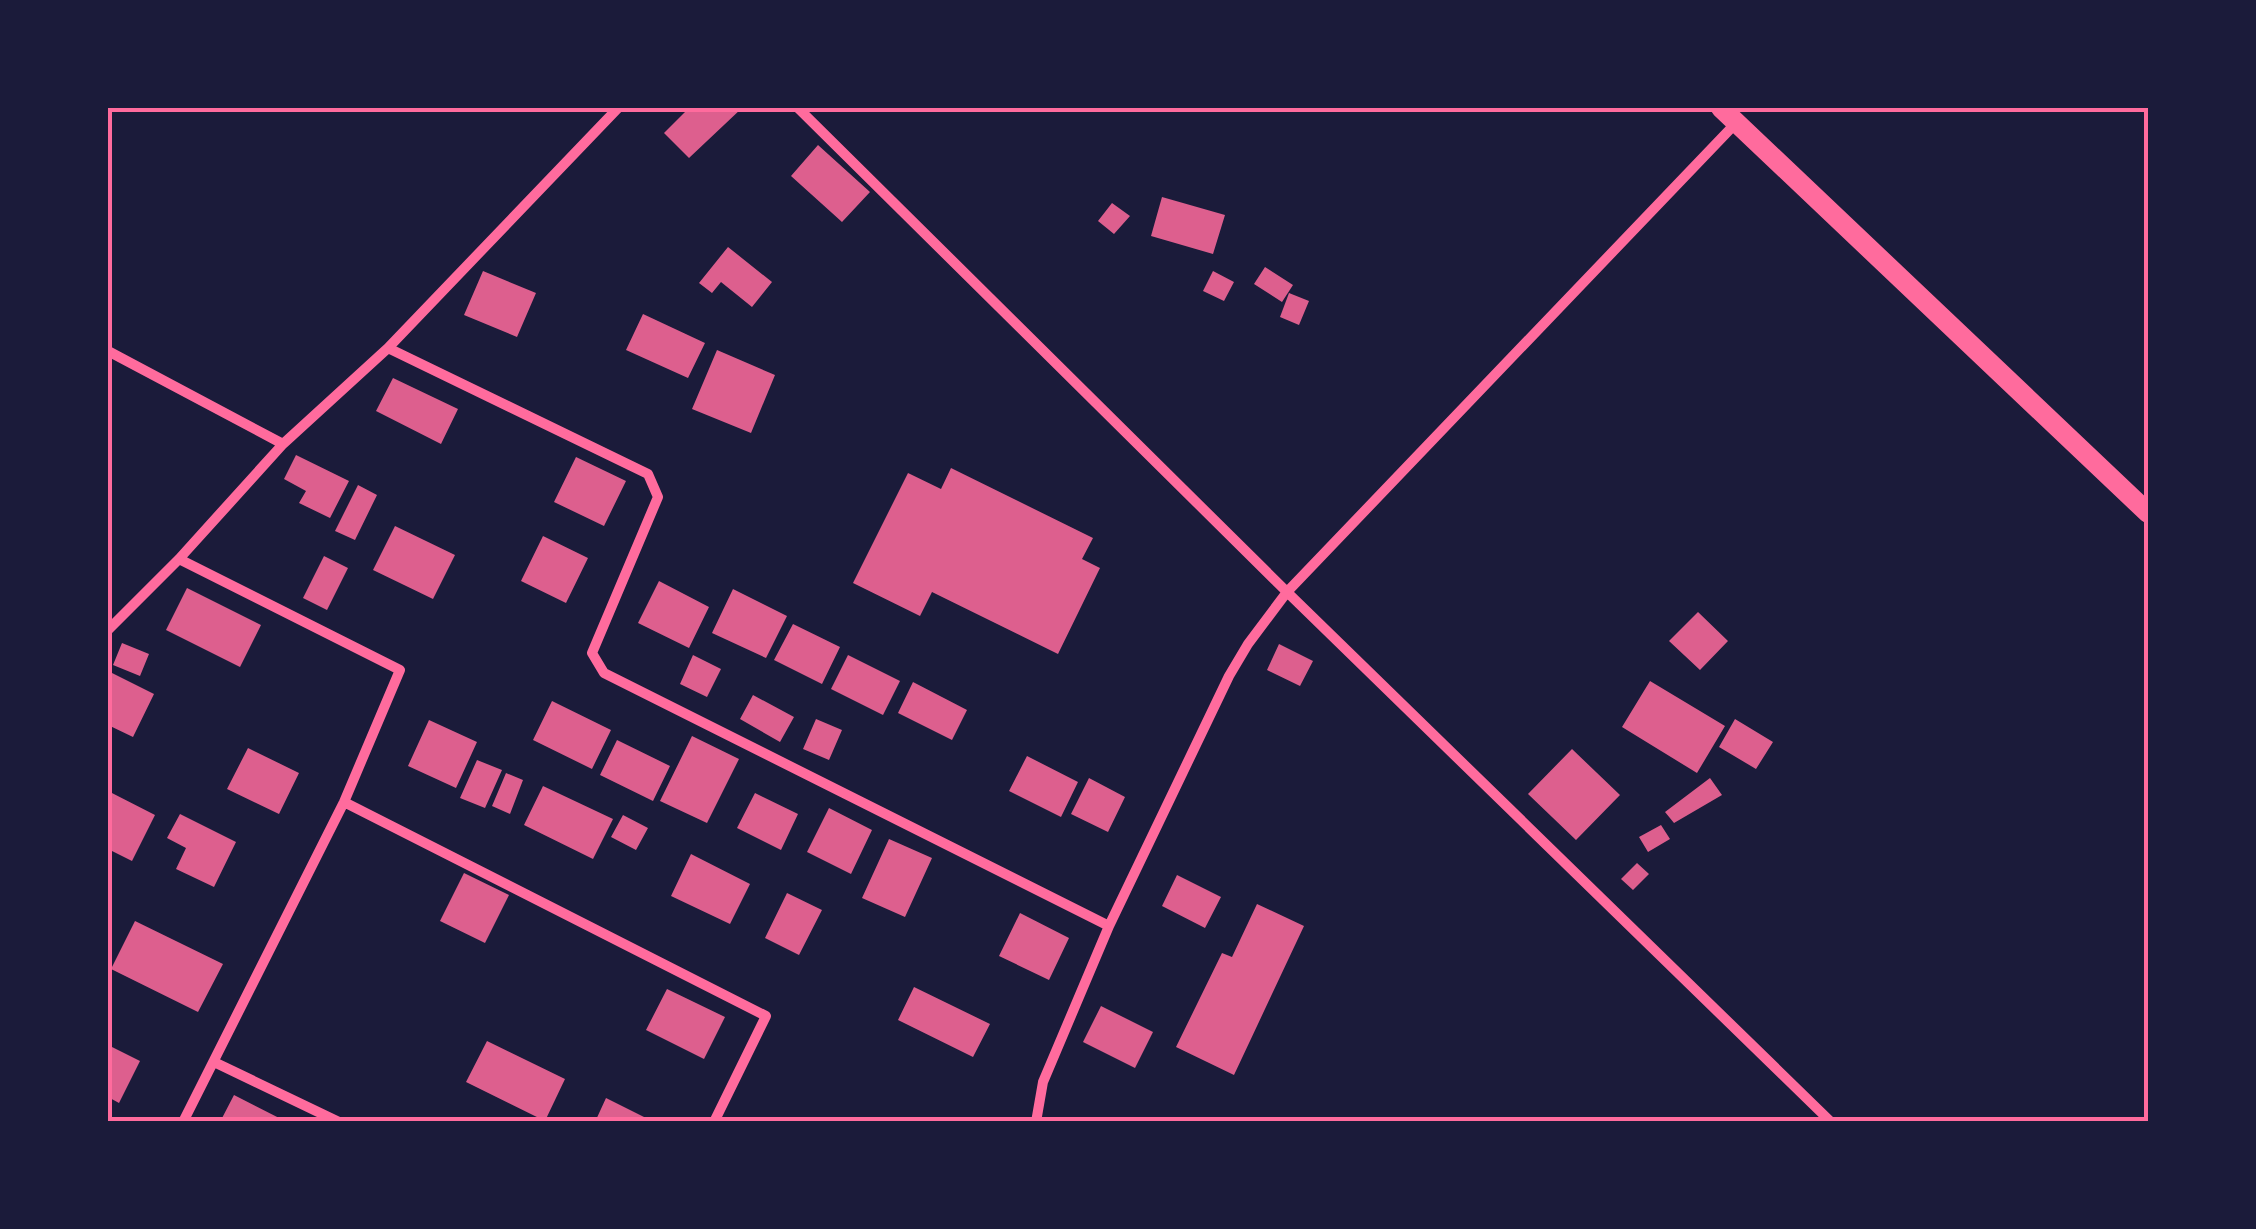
<svg xmlns="http://www.w3.org/2000/svg" width="2256" height="1229" font-family="'PT Serif',serif">
<rect width="100%" height="100%" fill="#1b1b3a"/>
<!-- building -->
<path fill="#dd5f8e" d="M 689,108 L 742,108 L 689,158 L 664,133 Z
M 818,145 L 870,192 L 842,222 L 791,176 Z
M 1162,197 L 1225,215 L 1213,254 L 1151,236 Z
M 1112,203 L 1130,216 L 1114,234 L 1098,221 Z
M 728,247 L 772,282 L 752,307 L 721,282 L 712,293 L 699,283 Z
M 1265,267 L 1293,285 L 1282,302 L 1254,284 Z
M 483,271 L 536,293 L 517,337 L 464,315 Z
M 1213,271 L 1234,282 L 1224,301 L 1203,291 Z
M 1289,293 L 1309,301 L 1299,325 L 1280,317 Z
M 643,314 L 705,343 L 688,378 L 626,350 Z
M 717,350 L 775,375 L 751,433 L 692,409 Z
M 393,378 L 458,409 L 441,444 L 376,411 Z
M 296,455 L 349,481 L 330,518 L 299,503 L 306,491 L 284,479 Z
M 576,457 L 626,481 L 604,526 L 554,502 Z
M 951,468 L 1093,538 L 1082,559 L 1100,568 L 1058,654 L 932,592 L 920,616 L 853,583 L 908,473 L 941,489 Z
M 358,485 L 377,495 L 355,540 L 335,531 Z
M 395,526 L 455,555 L 433,599 L 373,570 Z
M 543,536 L 588,558 L 566,603 L 521,581 Z
M 324,556 L 348,568 L 327,610 L 303,598 Z
M 659,581 L 709,607 L 689,648 L 638,623 Z
M 187,588 L 261,625 L 240,667 L 166,630 Z
M 733,589 L 787,616 L 766,658 L 712,633 Z
M 1698,612 L 1728,641 L 1700,670 L 1669,641 Z
M 793,624 L 840,647 L 822,684 L 774,660 Z
M 122,643 L 149,654 L 140,676 L 113,665 Z
M 1279,644 L 1313,661 L 1300,686 L 1267,670 Z
M 693,655 L 721,669 L 707,697 L 680,684 Z
M 848,655 L 900,681 L 883,715 L 831,689 Z
M 108,671 L 154,694 L 133,737 L 108,725 Z
M 1650,681 L 1725,726 L 1697,773 L 1622,727 Z
M 913,682 L 967,710 L 952,740 L 898,713 Z
M 753,695 L 794,717 L 780,742 L 740,719 Z
M 552,701 L 611,730 L 592,769 L 533,740 Z
M 816,719 L 842,730 L 829,760 L 803,749 Z
M 1735,719 L 1773,742 L 1756,769 L 1719,747 Z
M 429,720 L 477,742 L 456,788 L 408,766 Z
M 692,736 L 739,759 L 707,823 L 660,801 Z
M 617,740 L 670,766 L 653,801 L 600,775 Z
M 248,748 L 299,773 L 279,814 L 227,789 Z
M 1572,749 L 1620,795 L 1576,840 L 1528,794 Z
M 1027,756 L 1078,782 L 1061,817 L 1009,791 Z
M 477,760 L 502,770 L 485,808 L 460,798 Z
M 506,773 L 523,780 L 510,814 L 492,806 Z
M 1089,778 L 1125,797 L 1108,832 L 1071,814 Z
M 1710,778 L 1722,795 L 1674,823 L 1665,812 Z
M 543,786 L 613,819 L 593,859 L 524,825 Z
M 108,791 L 155,815 L 132,861 L 108,849 Z
M 755,793 L 798,814 L 781,850 L 737,828 Z
M 829,808 L 872,830 L 851,874 L 807,852 Z
M 180,814 L 236,842 L 214,887 L 176,869 L 186,848 L 167,838 Z
M 623,815 L 648,828 L 636,850 L 611,837 Z
M 1661,825 L 1670,839 L 1648,852 L 1639,837 Z
M 889,839 L 932,858 L 905,917 L 862,898 Z
M 691,854 L 750,884 L 730,924 L 671,896 Z
M 1637,863 L 1649,874 L 1633,890 L 1621,879 Z
M 464,873 L 509,895 L 485,943 L 440,921 Z
M 1177,875 L 1221,897 L 1205,928 L 1162,906 Z
M 787,893 L 822,910 L 799,955 L 765,938 Z
M 1257,904 L 1304,926 L 1234,1075 L 1176,1047 L 1222,953 L 1232,957 Z
M 1020,913 L 1069,938 L 1049,980 L 999,956 Z
M 135,921 L 223,964 L 198,1012 L 111,969 Z
M 914,987 L 990,1024 L 973,1057 L 898,1020 Z
M 667,989 L 725,1017 L 704,1059 L 646,1030 Z
M 1101,1006 L 1153,1032 L 1135,1068 L 1083,1042 Z
M 487,1041 L 565,1079 L 545,1121 L 466,1082 Z
M 108,1045 L 140,1061 L 119,1103 L 108,1097 Z
M 234,1095 L 287,1122 L 220,1122 Z
M 606,1098 L 654,1122 L 595,1122 Z"/>
<g fill="none" stroke-linecap="round" stroke-linejoin="round">
<!-- minor -->
<path stroke="#ff6b9d" stroke-width="10" d="M 798,108 L 1287,592 L 1831,1122
M 388,348 L 648,474 L 658,497 L 592,653 L 604,673 L 1109,926
M 108,351 L 283,444
M 179,559 L 400,670 L 344,802 L 183,1122
M 108,630 L 179,559 L 283,444 L 388,348 L 618,108
M 344,802 L 766,1016 L 714,1122
M 214,1062 L 339,1122
M 1036,1122 L 1043,1082 L 1109,926 L 1229,676 L 1248,644 L 1287,592 L 1736,123"/>
<!-- secondary -->
<path stroke="#ff6b9d" stroke-width="20" d="M 1721,108 L 2148,513"/>
</g>
<!-- border -->
<rect width="2256" height="1229" fill="none" stroke="#1b1b3a" stroke-width="220"/>
<rect x="110" y="110" width="2036" height="1009" fill="none" stroke="#ff6b9d" stroke-width="4"/>
</svg>
